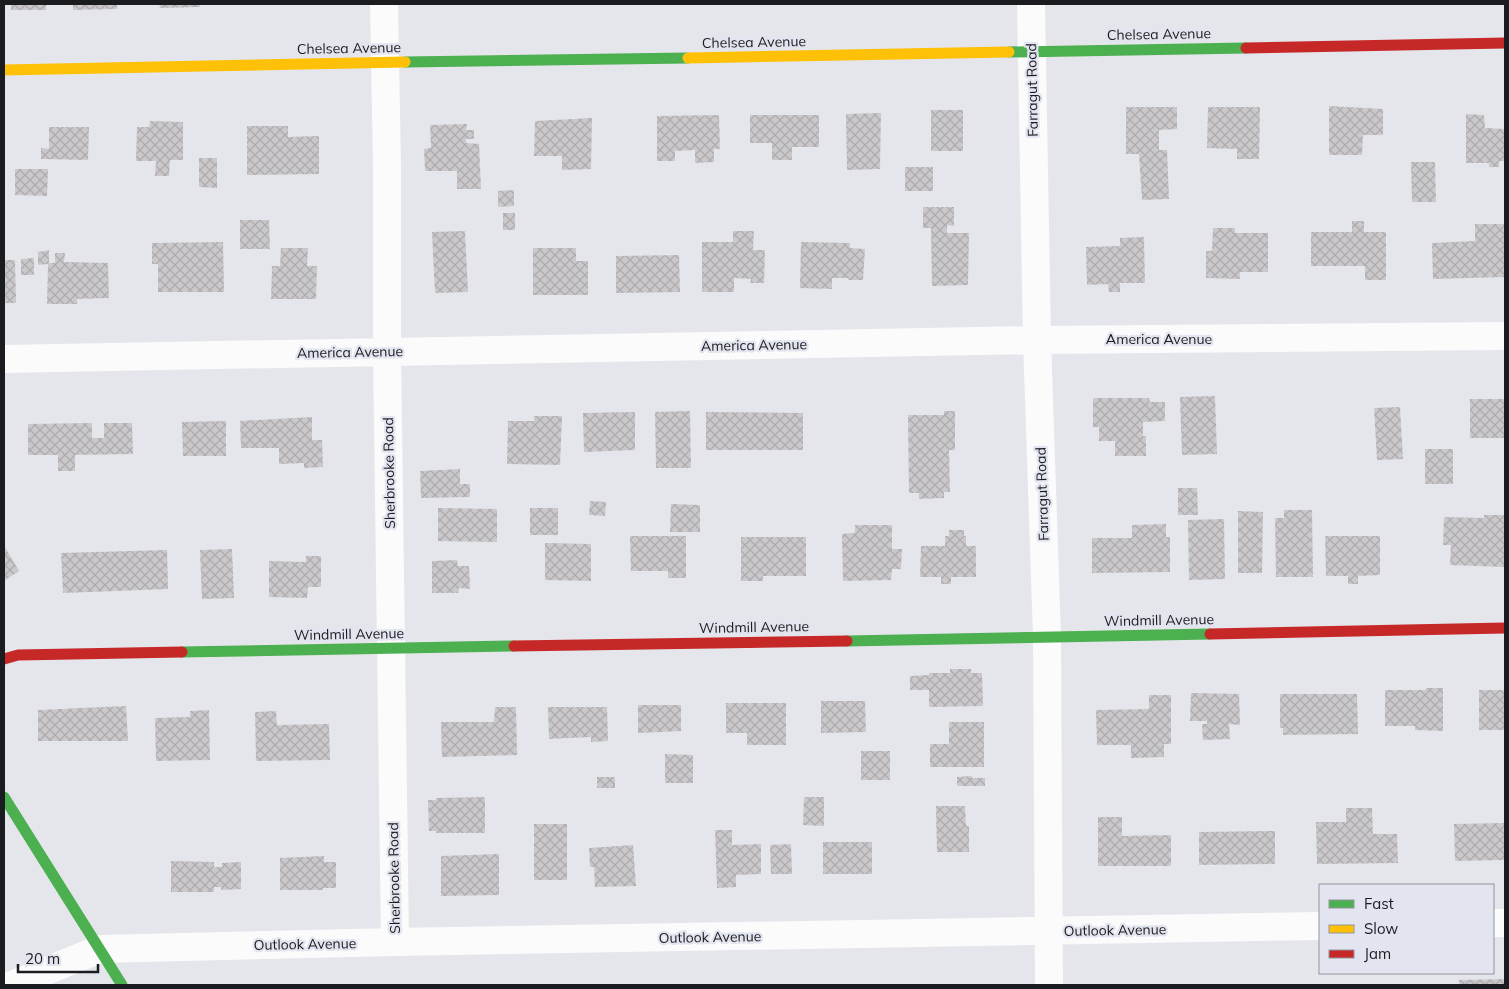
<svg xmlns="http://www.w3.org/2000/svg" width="1509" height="989" font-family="Mulish,sans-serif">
<defs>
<pattern id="building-cross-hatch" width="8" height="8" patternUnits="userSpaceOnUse" patternTransform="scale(1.25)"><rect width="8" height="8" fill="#cac8ca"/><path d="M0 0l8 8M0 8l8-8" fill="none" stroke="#adabad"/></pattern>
</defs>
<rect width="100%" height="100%" fill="#e5e6ec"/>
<!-- building -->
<path fill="url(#building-cross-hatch)" d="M 11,4 L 46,4 L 46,10 L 11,10 Z
M 73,4 L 117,4 L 117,9 L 73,10 Z
M 159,4 L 200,4 L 200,7 L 160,8 Z
M 1329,106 L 1383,109 L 1383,135 L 1363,135 L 1362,155 L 1329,155 Z
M 1126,107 L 1177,107 L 1177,129 L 1159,130 L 1159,150 L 1167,150 L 1169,199 L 1142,200 L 1139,154 L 1126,154 Z
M 1208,107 L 1260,107 L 1259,159 L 1237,159 L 1237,149 L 1207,148 Z
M 931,110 L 963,110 L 963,151 L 931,151 Z
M 881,113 L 880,169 L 847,170 L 846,114 Z
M 1466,114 L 1484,115 L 1485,128 L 1505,129 L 1505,161 L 1499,161 L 1499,167 L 1489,167 L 1489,163 L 1466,163 Z
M 719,115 L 720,149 L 714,149 L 714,162 L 695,163 L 695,150 L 675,151 L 675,161 L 657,161 L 657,116 Z
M 750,115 L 819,115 L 819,147 L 792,147 L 792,160 L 772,160 L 772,143 L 750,143 Z
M 592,118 L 591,169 L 562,170 L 562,156 L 534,156 L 535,121 Z
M 150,121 L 183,122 L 183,160 L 170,160 L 169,176 L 155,176 L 156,161 L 136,161 L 137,127 L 149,127 Z
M 467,124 L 466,130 L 474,130 L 474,139 L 466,139 L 466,143 L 479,144 L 481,189 L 457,189 L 457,171 L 425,171 L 424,149 L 431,148 L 430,125 Z
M 247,126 L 288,126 L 288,137 L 319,136 L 319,174 L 247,175 Z
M 49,127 L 89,127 L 88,160 L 41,159 L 41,148 L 49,149 Z
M 199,158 L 217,158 L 217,188 L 199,187 Z
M 1411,162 L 1435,162 L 1436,202 L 1412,202 Z
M 905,167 L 933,167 L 933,191 L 905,191 Z
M 15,169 L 48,169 L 47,196 L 15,195 Z
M 514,190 L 514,206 L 498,207 L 498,191 Z
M 923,207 L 954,207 L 954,226 L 947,225 L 947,233 L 969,233 L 968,285 L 932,286 L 931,228 L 923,228 Z
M 503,213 L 515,213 L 515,230 L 503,230 Z
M 240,220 L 269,220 L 270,249 L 240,249 Z
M 1352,221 L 1364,221 L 1364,232 L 1386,232 L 1386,280 L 1365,280 L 1365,266 L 1311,266 L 1311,232 L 1352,232 Z
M 1475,224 L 1505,224 L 1505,277 L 1433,279 L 1432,243 L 1475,241 Z
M 1213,228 L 1235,228 L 1235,233 L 1268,233 L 1268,272 L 1240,272 L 1240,279 L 1206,278 L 1206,251 L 1212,251 Z
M 465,231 L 468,292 L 435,293 L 432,232 Z
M 733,231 L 754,231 L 753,250 L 765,250 L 764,283 L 750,283 L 751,279 L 734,278 L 734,292 L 702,292 L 702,242 L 733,242 Z
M 1144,237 L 1145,283 L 1120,283 L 1120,292 L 1109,292 L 1108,284 L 1087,285 L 1086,247 L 1120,246 L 1120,238 Z
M 223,242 L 224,292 L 158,292 L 158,264 L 152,264 L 152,243 Z
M 801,242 L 850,243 L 850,248 L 865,249 L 863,280 L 849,280 L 848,278 L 832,278 L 832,289 L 800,288 Z
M 281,248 L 308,248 L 307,266 L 317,266 L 316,299 L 271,299 L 272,266 L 280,266 Z
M 533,248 L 576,248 L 576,261 L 588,261 L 588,295 L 533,295 Z
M 49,250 L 49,263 L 55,263 L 55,253 L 65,253 L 64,262 L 108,263 L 109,298 L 77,299 L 77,304 L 47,304 L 48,264 L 38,265 L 38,252 Z
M 679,255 L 680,292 L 616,293 L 616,256 Z
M 34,258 L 34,275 L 21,275 L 21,259 Z
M 4,260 L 15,260 L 16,303 L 4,303 Z
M 1215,396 L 1217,454 L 1182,455 L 1180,397 Z
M 1093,398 L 1149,398 L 1150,402 L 1165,402 L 1165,421 L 1143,422 L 1143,436 L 1146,436 L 1146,456 L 1115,456 L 1115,441 L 1099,441 L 1099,427 L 1093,427 Z
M 1470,399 L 1505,399 L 1505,438 L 1470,438 Z
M 1400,407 L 1403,459 L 1377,460 L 1374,408 Z
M 690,411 L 691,468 L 656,468 L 655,412 Z
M 944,411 L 955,411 L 955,450 L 949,450 L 950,492 L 944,492 L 944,498 L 919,499 L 919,493 L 909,493 L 908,415 L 944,415 Z
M 635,412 L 635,450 L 584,452 L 583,413 Z
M 706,412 L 803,413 L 803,450 L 706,450 Z
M 534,416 L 562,416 L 560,465 L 507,464 L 508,421 L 534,421 Z
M 312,417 L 312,440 L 322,440 L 323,467 L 304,468 L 304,463 L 279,464 L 279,448 L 241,448 L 240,421 Z
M 226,421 L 226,456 L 183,456 L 182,422 Z
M 92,423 L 92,438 L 104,438 L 104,423 L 132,423 L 133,454 L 75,455 L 75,471 L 58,471 L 58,455 L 28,455 L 28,424 Z
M 1425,449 L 1453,449 L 1453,484 L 1425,484 Z
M 460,469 L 460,484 L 470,484 L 470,497 L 421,498 L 420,471 Z
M 1178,488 L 1197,488 L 1198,515 L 1178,515 Z
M 590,501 L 606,502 L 605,516 L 589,515 Z
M 671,504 L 700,505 L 700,532 L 670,532 Z
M 438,508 L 497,509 L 497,542 L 438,541 Z
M 530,508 L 558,508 L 558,535 L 530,535 Z
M 1284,510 L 1312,510 L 1313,577 L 1276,577 L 1275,518 L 1284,518 Z
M 1238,511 L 1263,512 L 1262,573 L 1238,573 Z
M 1484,515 L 1505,515 L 1505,567 L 1450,565 L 1451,545 L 1443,545 L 1444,517 L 1484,518 Z
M 1224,519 L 1225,579 L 1189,580 L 1188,520 Z
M 1166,524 L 1166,537 L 1170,537 L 1170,572 L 1092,573 L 1092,538 L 1132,538 L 1132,525 Z
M 855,525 L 892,525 L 892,549 L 902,549 L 901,569 L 892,569 L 891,580 L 843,581 L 842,534 L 855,533 Z
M 949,530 L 964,530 L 964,536 L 966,536 L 966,546 L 976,546 L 976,577 L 951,577 L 951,584 L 941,584 L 941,577 L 920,577 L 921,546 L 945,546 L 945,536 L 949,536 Z
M 630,536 L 686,536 L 686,578 L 668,578 L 668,571 L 631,571 Z
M 1325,536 L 1380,536 L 1380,575 L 1358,576 L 1358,584 L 1348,584 L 1348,576 L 1326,576 Z
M 741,537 L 806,537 L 806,576 L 763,576 L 763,581 L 741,581 Z
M 545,543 L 591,544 L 591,581 L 545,580 Z
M 5,547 L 19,571 L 4,581 L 4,548 Z
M 232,549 L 234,598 L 202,599 L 200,550 Z
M 167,550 L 168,589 L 63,593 L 61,553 Z
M 306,556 L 321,556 L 321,587 L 308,587 L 307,598 L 269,597 L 269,561 L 306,562 Z
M 457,560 L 458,566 L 469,566 L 470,589 L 459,588 L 458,593 L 432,593 L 432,561 Z
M 950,669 L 971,669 L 971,673 L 982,673 L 983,706 L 929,707 L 929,690 L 910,690 L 910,676 L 929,675 L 929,673 L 950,673 Z
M 1426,688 L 1443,688 L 1443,731 L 1415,730 L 1415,726 L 1385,726 L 1385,690 L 1426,690 Z
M 1479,690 L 1505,690 L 1505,730 L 1479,730 Z
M 1191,693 L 1239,694 L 1240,725 L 1229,724 L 1230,739 L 1203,740 L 1202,724 L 1207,724 L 1207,721 L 1190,721 Z
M 1280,694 L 1357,694 L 1358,734 L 1283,735 L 1283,728 L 1280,728 Z
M 1149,695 L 1171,695 L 1171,744 L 1164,744 L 1164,757 L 1131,758 L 1131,745 L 1097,745 L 1096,710 L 1149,709 Z
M 821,701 L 865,701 L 866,732 L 821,733 Z
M 726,703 L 786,703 L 786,745 L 747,745 L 747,733 L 726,733 Z
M 638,705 L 681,705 L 681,731 L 638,733 Z
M 126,706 L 128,741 L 38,741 L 38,710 Z
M 495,707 L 516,707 L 517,755 L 442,757 L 441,722 L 494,722 Z
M 548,707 L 607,707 L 608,741 L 591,742 L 591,737 L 549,739 Z
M 209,710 L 210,760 L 156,761 L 155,718 L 190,717 L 190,711 Z
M 276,711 L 277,725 L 329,724 L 330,760 L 256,761 L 255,712 Z
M 949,722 L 984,722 L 984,767 L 930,767 L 930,744 L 949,744 Z
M 861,751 L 890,751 L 890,780 L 861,780 Z
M 665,754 L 693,755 L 693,783 L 665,783 Z
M 972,776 L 972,778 L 985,778 L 985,786 L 957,786 L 957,777 Z
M 597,777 L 615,777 L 615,788 L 597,788 Z
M 485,797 L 485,833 L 436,833 L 436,831 L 429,831 L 428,800 L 436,800 L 436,798 Z
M 804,797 L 824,797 L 824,826 L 803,825 Z
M 936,806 L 965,806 L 966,826 L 969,826 L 969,852 L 937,852 Z
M 1346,808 L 1372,808 L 1373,834 L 1397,834 L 1398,863 L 1317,864 L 1316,822 L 1346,822 Z
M 1098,817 L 1122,817 L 1122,836 L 1171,835 L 1171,866 L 1098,866 Z
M 1505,823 L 1505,860 L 1455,861 L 1454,824 Z
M 534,824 L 567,824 L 567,880 L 534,880 Z
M 715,830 L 732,830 L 732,845 L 761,844 L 761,874 L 736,875 L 736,887 L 717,888 Z
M 1275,831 L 1275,864 L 1199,865 L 1199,832 Z
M 823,842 L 872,842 L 872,874 L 823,874 Z
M 791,844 L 792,874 L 771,874 L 770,845 Z
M 633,845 L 636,886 L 595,887 L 594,867 L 590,867 L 589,848 Z
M 499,854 L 499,895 L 441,896 L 441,856 Z
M 324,856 L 324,862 L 336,862 L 336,888 L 323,888 L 323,890 L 280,890 L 280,858 Z
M 171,861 L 214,862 L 214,867 L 222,867 L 222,863 L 241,862 L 241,889 L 221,890 L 221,887 L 214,887 L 214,892 L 171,892 Z
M 1505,979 L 1505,985 L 1459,985 L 1459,980 Z"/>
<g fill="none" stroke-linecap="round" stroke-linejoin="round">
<!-- street -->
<path stroke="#fbfbfc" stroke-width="28" d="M 384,4 L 387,167 L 387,352 L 395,942
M 1031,4 L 1037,340 L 1047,637 L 1049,985
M 4,359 L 1037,340 L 1505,336
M 1493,923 L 1505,923
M 12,985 L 100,949 L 395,942 L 1320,926"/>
<!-- fast -->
<path stroke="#4caf50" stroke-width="11" d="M 1009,52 L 1246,48
M 405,62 L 688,58
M 847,641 L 1210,634
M 182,652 L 514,646
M 4,797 L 122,985"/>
<!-- slow -->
<path stroke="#ffc107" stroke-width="11" d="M 688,58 L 1009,52
M 4,70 L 405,62"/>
<!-- jam -->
<path stroke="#c62828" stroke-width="11" d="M 1246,48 L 1505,43
M 1210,634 L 1505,628
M 514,646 L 847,641
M 4,659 L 18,655 L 182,652"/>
</g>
<g text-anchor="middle" stroke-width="4.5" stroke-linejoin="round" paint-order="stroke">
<!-- street labels -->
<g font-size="14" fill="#1b1c1f" stroke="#e2e5ef">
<text transform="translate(1159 34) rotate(-1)" y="5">Chelsea Avenue</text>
<text transform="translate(754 42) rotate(-1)" y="5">Chelsea Avenue</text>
<text transform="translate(349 48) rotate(-1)" y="5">Chelsea Avenue</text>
<text transform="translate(1032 90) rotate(-91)" y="5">Farragut Road</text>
<text x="1159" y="344">America Avenue</text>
<text transform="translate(754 345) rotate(-1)" y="5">America Avenue</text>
<text transform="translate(350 352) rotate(-1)" y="5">America Avenue</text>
<text transform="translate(389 473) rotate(-91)" y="5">Sherbrooke Road</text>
<text transform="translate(1042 494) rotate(-92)" y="5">Farragut Road</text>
<text transform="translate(1159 620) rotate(-1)" y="5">Windmill Avenue</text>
<text transform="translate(754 627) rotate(-1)" y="5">Windmill Avenue</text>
<text transform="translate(349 634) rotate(-1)" y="5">Windmill Avenue</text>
<text transform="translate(394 878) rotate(-91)" y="5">Sherbrooke Road</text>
<text transform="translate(1115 930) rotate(-1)" y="5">Outlook Avenue</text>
<text transform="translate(710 937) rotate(-1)" y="5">Outlook Avenue</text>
<text transform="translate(305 944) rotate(-1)" y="5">Outlook Avenue</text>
</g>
</g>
<!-- border -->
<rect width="1509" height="989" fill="none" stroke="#1b1c1f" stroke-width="10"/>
<!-- legend -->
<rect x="1319" y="884" width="175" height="90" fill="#e2e5ef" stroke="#92959c"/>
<rect x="1329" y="900" width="25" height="8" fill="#4caf50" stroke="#92959c"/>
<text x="1364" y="909" font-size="15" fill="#1b1c1f">Fast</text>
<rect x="1329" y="925" width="25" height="8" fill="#ffc107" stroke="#92959c"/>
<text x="1364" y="934" font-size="15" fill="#1b1c1f">Slow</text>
<rect x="1329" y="950" width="25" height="8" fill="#c62828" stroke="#92959c"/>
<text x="1364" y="959" font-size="15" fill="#1b1c1f">Jam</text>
<!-- scale -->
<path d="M18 964v8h80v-8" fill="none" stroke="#1b1c1f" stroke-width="2.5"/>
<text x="25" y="964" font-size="15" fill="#1b1c1f" stroke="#e2e5ef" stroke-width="4" paint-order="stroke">20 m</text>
</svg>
